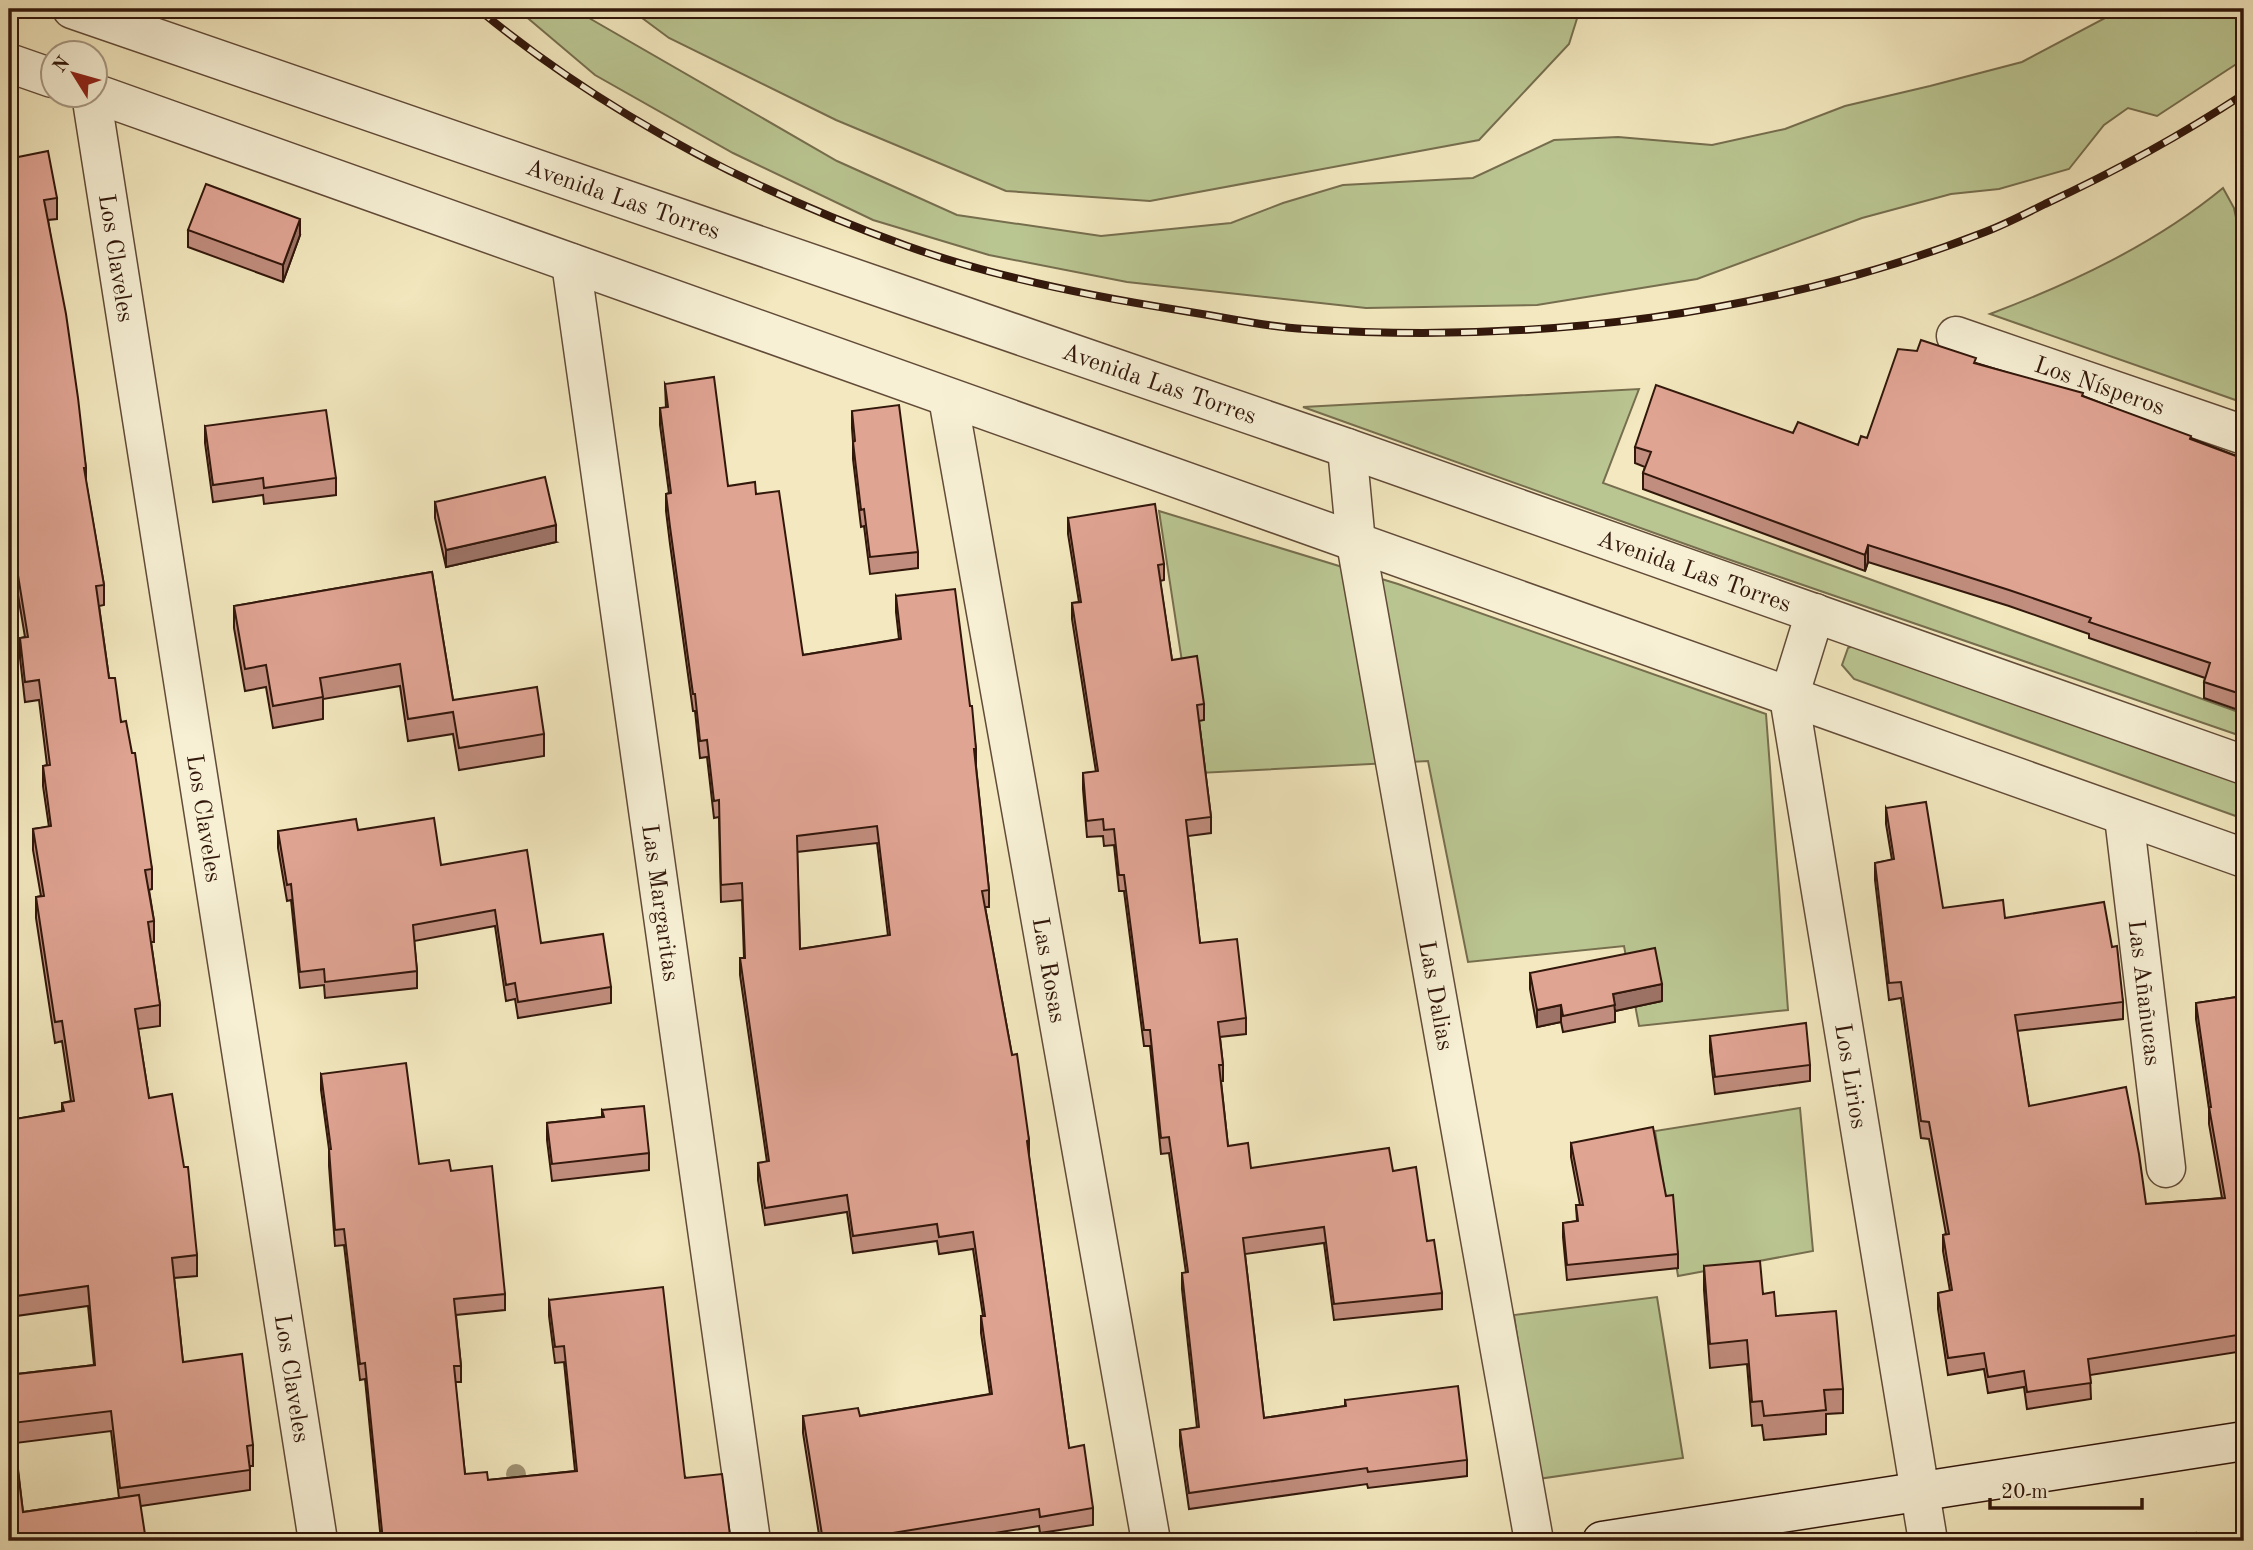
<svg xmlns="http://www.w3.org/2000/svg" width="2253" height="1550" font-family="'Old Standard TT',serif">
<rect width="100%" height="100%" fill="#f3e8bf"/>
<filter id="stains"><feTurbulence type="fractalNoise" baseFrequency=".00286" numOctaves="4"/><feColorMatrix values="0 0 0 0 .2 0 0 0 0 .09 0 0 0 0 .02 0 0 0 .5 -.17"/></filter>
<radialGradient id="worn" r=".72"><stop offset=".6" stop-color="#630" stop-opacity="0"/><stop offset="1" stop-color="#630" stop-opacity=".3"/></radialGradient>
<!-- green -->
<path fill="#bac692" stroke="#766e4e" stroke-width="2" d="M 517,9 L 577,9 L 589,18 L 837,161 L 957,215 L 1101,236 L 1231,223 L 1283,203 L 1343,185 L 1473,178 L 1554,140 L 1618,137 L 1712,145 L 1785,129 L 1845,106 L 1930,86 L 2022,62 L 2122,9 L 2244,9 L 2244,59 L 2157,116 L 2128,108 L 2104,125 L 2069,169 L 1999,189 L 1951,194 L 1862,218 L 1697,279 L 1537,305 L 1366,308 L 1127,282 L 989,255 L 873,220 L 733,153 L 595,75 Z
M 630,9 L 1580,9 L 1569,44 L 1479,140 L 1150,201 L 1006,191 L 836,120 L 669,38 Z
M 2223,188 L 2234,208 L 2244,255 L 2244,403 L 1990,314 C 2072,283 2155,244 2223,188 Z
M 1639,389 L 1603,483 L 2244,714 L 2244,737 L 1713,554 L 1303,407 Z
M 1159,511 L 1398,584 L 1766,714 L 1788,1010 L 1639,1026 L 1624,946 L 1468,962 L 1428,761 L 1199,773 Z
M 1863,641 L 2244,775 L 2244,819 L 1854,679 L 1842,665 L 1848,648 Z
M 1800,1108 L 1813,1251 L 1678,1276 L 1655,1131 Z
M 1657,1297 L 1683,1458 L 1538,1479 L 1514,1315 Z"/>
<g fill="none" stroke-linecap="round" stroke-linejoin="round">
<!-- street casing -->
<g stroke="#624b38" stroke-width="41">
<g id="street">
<path id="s1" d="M 72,9 L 1347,448 L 2244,765"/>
<path d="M 9,63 L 52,78"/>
<path d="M 94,93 L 2244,858"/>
<path id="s2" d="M 91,94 L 318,1541"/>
<path id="s3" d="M 571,263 L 751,1541"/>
<path id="s4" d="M 1956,336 L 2244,435"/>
<path id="s5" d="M 948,398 L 1151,1541"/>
<path id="s6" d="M 1347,448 L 1356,543 L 1534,1541"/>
<path id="s7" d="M 1815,613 L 1789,697 L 1928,1541"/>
<path id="s8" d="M 2124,817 L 2166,1168"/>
</g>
</g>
<!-- secondary casing -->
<g stroke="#32170b" stroke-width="41">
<path id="secondary" d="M 1602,1541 L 2244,1441"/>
</g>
<!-- street -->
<use href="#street" stroke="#f7f0d5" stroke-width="38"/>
<!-- secondary -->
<use href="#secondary" stroke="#f7f0d5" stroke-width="38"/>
<!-- rail casing -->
<g stroke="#32170b" stroke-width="8">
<path id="rail" d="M 478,9 C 604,113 753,191 907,246 C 993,277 1094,297 1184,311 C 1224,317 1265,327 1305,329 C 1535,344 1770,316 1985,232 C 2006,224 2025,214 2045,204 C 2114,172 2180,136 2244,94"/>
</g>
<!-- rail -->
<use href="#rail" stroke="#f7f0d5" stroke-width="5" stroke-dasharray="16" stroke-linecap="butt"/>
</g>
<!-- trees -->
<circle fill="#9f9273" cx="516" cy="1474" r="10"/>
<!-- wall -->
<path fill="#c18d7e" stroke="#32170b" stroke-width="2" fill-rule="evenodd" d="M 9,137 L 18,157 L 57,198 L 57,219 L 48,220 L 86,468 L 86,482 L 104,585 L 104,605 L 99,606 L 109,678 L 121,722 L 152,869 L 152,889 L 149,890 L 154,921 L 154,942 L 151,942 L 160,1005 L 160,1026 L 138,1029 L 149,1098 L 197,1255 L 197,1276 L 174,1278 L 183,1362 L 253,1445 L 253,1466 L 250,1466 L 250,1490 L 141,1506 L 9,1541 L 9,1375 L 94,1365 L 88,1306 L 9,1317 L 9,1120 L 62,1111 L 62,1103 L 71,1101 L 62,1041 L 55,1043 L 36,918 L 36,897 L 41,896 L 33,850 L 33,829 L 49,827 L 43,786 L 43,766 L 47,765 L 39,700 L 25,702 L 20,658 L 20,638 L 25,637 L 9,541 ZM 111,1431 L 119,1498 L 23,1512 L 15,1443 Z
M 188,230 L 300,235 L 283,282 L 188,247 Z
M 1976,363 L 2083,396 L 2244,459 L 2244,712 L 2204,698 L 2204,682 L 2205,678 L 2089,638 L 2089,634 L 2009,606 L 1868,562 L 1865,571 L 1643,489 L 1643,473 L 1645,467 L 1635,463 L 1635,447 L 1793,433 L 1858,445 Z
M 665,384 L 728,486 L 756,494 L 803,655 L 899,639 L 896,612 L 896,596 L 970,706 L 976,749 L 976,766 L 989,890 L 989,907 L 985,907 L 1012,1055 L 1029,1140 L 1029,1157 L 1069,1448 L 1093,1508 L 1093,1525 L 1040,1533 L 1039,1526 L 945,1541 L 820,1541 L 803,1433 L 803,1416 L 860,1416 L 990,1394 L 981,1333 L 981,1316 L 983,1316 L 973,1249 L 939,1254 L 937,1241 L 853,1253 L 847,1212 L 765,1225 L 758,1180 L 758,1163 L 767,1162 L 740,975 L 740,958 L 744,958 L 742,900 L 721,902 L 719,817 L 714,818 L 707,757 L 700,758 L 695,711 L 693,711 L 670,544 L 666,511 L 666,494 L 669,493 L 660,425 L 660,408 L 666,408 ZM 877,843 L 888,936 L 800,949 L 797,852 Z
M 852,411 L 918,552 L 918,568 L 870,574 L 864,526 L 861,527 L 853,459 L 853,442 L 852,428 Z
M 205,426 L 336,478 L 336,495 L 264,504 L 263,495 L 213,502 L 205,443 Z
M 435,502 L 556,542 L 446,567 L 435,518 Z
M 1068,518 L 1164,564 L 1164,580 L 1160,581 L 1172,660 L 1204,704 L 1204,720 L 1199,721 L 1211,817 L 1211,833 L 1188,836 L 1200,943 L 1246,1018 L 1246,1034 L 1220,1037 L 1223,1065 L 1223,1081 L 1221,1081 L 1228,1146 L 1251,1168 L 1393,1171 L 1427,1241 L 1442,1293 L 1442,1309 L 1334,1320 L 1324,1243 L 1245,1254 L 1264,1418 L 1345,1406 L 1345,1400 L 1467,1460 L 1467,1476 L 1368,1488 L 1367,1484 L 1189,1509 L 1180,1446 L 1180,1430 L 1197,1428 L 1182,1289 L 1182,1273 L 1186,1273 L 1169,1153 L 1161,1154 L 1150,1046 L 1144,1046 L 1124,891 L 1119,891 L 1114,845 L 1104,846 L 1103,836 L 1087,837 L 1083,789 L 1083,773 L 1096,772 L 1072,619 L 1072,603 L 1079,602 L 1068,534 Z
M 432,572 L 453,700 L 544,734 L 544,756 L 459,770 L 453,734 L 408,741 L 400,686 L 323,699 L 323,719 L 273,728 L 266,687 L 245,691 L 234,628 L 234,606 Z
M 1886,808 L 1943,908 L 2005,918 L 2112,947 L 2123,1002 L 2123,1019 L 2017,1031 L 2029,1106 L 2146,1204 L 2222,1198 L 2209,1124 L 2209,1109 L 2196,1019 L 2196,1003 L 2244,996 L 2244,1351 L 2090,1375 L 2091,1399 L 2027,1409 L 2024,1387 L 1988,1393 L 1984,1369 L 1948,1375 L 1938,1309 L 1938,1293 L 1950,1291 L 1943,1251 L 1943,1235 L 1946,1234 L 1929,1139 L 1921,1138 L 1901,998 L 1889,1000 L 1875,880 L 1875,863 L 1892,860 L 1886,824 Z
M 358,830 L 441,865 L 541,943 L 611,987 L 611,1003 L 518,1018 L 515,999 L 506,1001 L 495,926 L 414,941 L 417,971 L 417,988 L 325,998 L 324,985 L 300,988 L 291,900 L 287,901 L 278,848 L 278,831 Z
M 1530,973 L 1662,1001 L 1615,1011 L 1615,1022 L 1563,1032 L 1561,1022 L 1537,1027 L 1530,989 Z
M 1710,1036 L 1810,1065 L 1810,1081 L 1715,1094 L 1710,1052 Z
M 321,1074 L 419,1164 L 451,1171 L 505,1294 L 505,1310 L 456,1315 L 461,1366 L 461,1382 L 455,1382 L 465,1474 L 488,1480 L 575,1471 L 564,1362 L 555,1363 L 549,1316 L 549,1300 L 730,1535 L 730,1541 L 381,1541 L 365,1379 L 360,1380 L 344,1245 L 335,1246 L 329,1166 L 329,1149 L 321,1090 Z
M 602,1110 L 649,1153 L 649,1170 L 552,1181 L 547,1140 L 547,1123 L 602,1117 Z
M 1571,1143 L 1666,1196 L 1678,1254 L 1678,1268 L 1567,1280 L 1563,1237 L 1563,1223 L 1577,1221 L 1576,1205 L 1580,1205 L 1571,1157 Z
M 1704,1266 L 1763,1294 L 1776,1316 L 1843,1389 L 1843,1413 L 1826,1414 L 1826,1434 L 1764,1440 L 1762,1425 L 1752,1426 L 1747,1364 L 1710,1368 L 1704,1290 Z"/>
<!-- shaded-wall -->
<path fill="#9d7367" stroke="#32170b" stroke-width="2" d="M 300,219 L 300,235 L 283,282 L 283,265 Z
M 556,525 L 556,542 L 446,567 L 446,550 Z
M 1868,545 L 1868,562 L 1865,571 L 1865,555 Z
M 1662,984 L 1662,1001 L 1615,1011 L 1613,994 Z
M 1561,1005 L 1561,1022 L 1537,1027 L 1537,1010 Z"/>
<!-- building -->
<path fill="#e0a493" stroke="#32170b" stroke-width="2" fill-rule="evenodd" d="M 14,136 L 18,157 L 48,151 L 57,198 L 44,200 L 66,314 L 78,398 L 86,468 L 84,468 L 104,585 L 96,586 L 109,678 L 115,678 L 121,722 L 126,721 L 132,753 L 135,753 L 152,869 L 145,870 L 154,921 L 148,922 L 160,1005 L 135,1009 L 149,1098 L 172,1094 L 184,1167 L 188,1167 L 197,1255 L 172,1258 L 183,1362 L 242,1354 L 253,1445 L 247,1446 L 250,1470 L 120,1488 L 111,1411 L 12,1423 L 23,1512 L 139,1495 L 146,1541 L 9,1541 L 9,1375 L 95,1365 L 88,1286 L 9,1297 L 9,1120 L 64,1111 L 62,1103 L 74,1101 L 62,1021 L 55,1022 L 36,897 L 44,896 L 33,829 L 51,826 L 43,766 L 50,765 L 39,680 L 25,682 L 20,638 L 28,637 L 9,520 L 9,137 Z
M 206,184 L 300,219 L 283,265 L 188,230 Z
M 1921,340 L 1976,358 L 1974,363 L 2083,393 L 2082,396 L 2191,436 L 2190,439 L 2244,459 L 2244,695 L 2204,682 L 2210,663 L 2089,622 L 2091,618 L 2009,590 L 1868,545 L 1865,555 L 1643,473 L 1651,452 L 1635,447 L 1656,385 L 1793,433 L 1798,422 L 1858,445 L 1861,436 L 1867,438 L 1898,349 L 1917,351 Z
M 714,377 L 728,486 L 755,482 L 756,494 L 779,491 L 803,655 L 901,639 L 896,596 L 955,589 L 970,706 L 972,706 L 976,749 L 974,749 L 989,890 L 982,891 L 1012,1055 L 1017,1054 L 1029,1140 L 1027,1141 L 1069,1448 L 1084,1445 L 1093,1508 L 1040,1517 L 1039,1509 L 844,1541 L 823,1541 L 803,1416 L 858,1408 L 860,1416 L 992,1394 L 981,1316 L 985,1316 L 973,1232 L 939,1237 L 937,1224 L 853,1236 L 847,1195 L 765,1208 L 758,1163 L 769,1161 L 740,958 L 745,958 L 742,883 L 721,885 L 719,800 L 714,801 L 707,740 L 700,741 L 695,694 L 693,694 L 670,527 L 666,494 L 671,493 L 660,408 L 668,407 L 665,384 ZM 877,826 L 890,935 L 800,949 L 797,836 Z
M 899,405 L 918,552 L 870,557 L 864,509 L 861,510 L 853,442 L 855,441 L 852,411 Z
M 326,410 L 336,478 L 264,488 L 263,478 L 213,485 L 205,426 Z
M 545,477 L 556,525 L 446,550 L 435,502 Z
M 1155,504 L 1164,564 L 1158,565 L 1172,660 L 1197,656 L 1204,704 L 1197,705 L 1211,817 L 1186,820 L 1200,943 L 1237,939 L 1246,1018 L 1218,1022 L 1223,1065 L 1219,1065 L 1228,1146 L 1248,1143 L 1251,1168 L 1389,1148 L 1393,1171 L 1416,1167 L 1427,1241 L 1434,1240 L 1442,1293 L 1334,1304 L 1324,1227 L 1243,1238 L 1264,1418 L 1346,1406 L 1345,1400 L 1458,1386 L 1467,1460 L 1368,1472 L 1367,1468 L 1189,1493 L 1180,1430 L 1199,1427 L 1182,1273 L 1188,1272 L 1169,1137 L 1161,1138 L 1150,1030 L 1144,1030 L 1124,875 L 1119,875 L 1114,829 L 1104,830 L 1103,819 L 1087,821 L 1083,773 L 1098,771 L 1072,603 L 1081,602 L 1068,518 Z
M 432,572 L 453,700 L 537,687 L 544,734 L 459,748 L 453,712 L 408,719 L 400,664 L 320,678 L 323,697 L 273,706 L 266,665 L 245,669 L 234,606 Z
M 1926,802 L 1943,908 L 2003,900 L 2005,918 L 2104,902 L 2112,947 L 2117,946 L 2123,1002 L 2015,1015 L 2029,1106 L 2126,1087 L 2139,1154 L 2146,1204 L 2225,1198 L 2209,1107 L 2211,1107 L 2196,1003 L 2244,996 L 2244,1334 L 2088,1359 L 2091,1383 L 2027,1392 L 2024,1371 L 1988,1377 L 1984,1353 L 1948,1358 L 1938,1293 L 1952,1290 L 1943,1235 L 1949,1234 L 1929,1122 L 1921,1121 L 1901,982 L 1889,983 L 1875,863 L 1894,859 L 1886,808 Z
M 434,818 L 441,865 L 527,850 L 541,943 L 603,934 L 611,987 L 518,1002 L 515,983 L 506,985 L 495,910 L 413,925 L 417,971 L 325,982 L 324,969 L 300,972 L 291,884 L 287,885 L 278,831 L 356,819 L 358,830 Z
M 1655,948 L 1662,984 L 1613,994 L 1615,1005 L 1563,1016 L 1561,1005 L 1537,1010 L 1530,973 Z
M 1806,1023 L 1810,1065 L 1715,1077 L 1710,1036 Z
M 406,1063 L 419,1164 L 449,1160 L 451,1171 L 492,1166 L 505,1294 L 454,1299 L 461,1366 L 454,1366 L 465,1474 L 487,1472 L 488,1480 L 577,1471 L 564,1346 L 555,1347 L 549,1300 L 663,1287 L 685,1478 L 722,1474 L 730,1535 L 673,1541 L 383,1541 L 365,1363 L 360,1364 L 344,1229 L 335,1230 L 329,1149 L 331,1149 L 321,1074 Z
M 644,1106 L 649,1153 L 552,1164 L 547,1123 L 604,1117 L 602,1110 Z
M 1653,1127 L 1666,1196 L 1673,1195 L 1678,1254 L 1567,1265 L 1563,1223 L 1578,1221 L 1576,1205 L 1583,1205 L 1571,1143 Z
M 1760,1261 L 1763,1294 L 1774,1292 L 1776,1316 L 1836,1311 L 1843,1389 L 1824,1390 L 1826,1410 L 1764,1416 L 1762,1401 L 1752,1402 L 1747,1340 L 1710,1344 L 1704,1266 Z
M 2196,1533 L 2197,1541 L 2141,1541 Z
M 2099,1535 L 2100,1541 L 2054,1541 Z"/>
<g text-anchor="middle" stroke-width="7" stroke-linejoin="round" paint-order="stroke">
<!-- street labels -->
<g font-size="24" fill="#32170b" stroke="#f7f0d5">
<text dy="8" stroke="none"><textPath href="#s1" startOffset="583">Avenida Las Torres</textPath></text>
<text dy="8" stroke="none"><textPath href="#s2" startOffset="166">Los Claveles</textPath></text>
<text dy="8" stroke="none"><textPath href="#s1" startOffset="1150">Avenida Las Torres</textPath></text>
<text dy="8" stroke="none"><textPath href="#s4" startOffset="152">Los Nísperos</textPath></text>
<text dy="8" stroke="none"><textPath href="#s1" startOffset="1717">Avenida Las Torres</textPath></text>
<text dy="8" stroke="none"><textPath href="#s2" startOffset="733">Los Claveles</textPath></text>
<text dy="8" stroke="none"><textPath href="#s3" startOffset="646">Las Margaritas</textPath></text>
<text dy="8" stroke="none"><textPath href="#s5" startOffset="581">Las Rosas</textPath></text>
<text dy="8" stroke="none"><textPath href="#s8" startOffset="177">Las Añañucas</textPath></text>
<text dy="8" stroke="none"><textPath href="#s6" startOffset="555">Las Dalias</textPath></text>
<text dy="8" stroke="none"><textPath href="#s7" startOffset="472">Los Lirios</textPath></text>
<text dy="8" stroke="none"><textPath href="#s2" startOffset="1300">Los Claveles</textPath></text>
</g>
</g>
<!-- margin -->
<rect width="2253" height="1550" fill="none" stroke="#f3e8bf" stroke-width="35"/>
<rect x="10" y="10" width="2232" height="1529" fill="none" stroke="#32170b" stroke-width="3.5"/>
<rect x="18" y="18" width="2218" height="1515" fill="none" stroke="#32170b" stroke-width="2"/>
<!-- north arrow -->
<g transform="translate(74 74) rotate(307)"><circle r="33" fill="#f7f0d5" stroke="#a89984" stroke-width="2"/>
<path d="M0-5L12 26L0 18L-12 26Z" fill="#8f2418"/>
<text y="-10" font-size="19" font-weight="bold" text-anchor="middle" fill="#32170b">N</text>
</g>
<!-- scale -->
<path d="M1990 1498v10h152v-10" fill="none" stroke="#32170b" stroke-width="3.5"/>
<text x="2001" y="1498" font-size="21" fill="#32170b" stroke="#f7f0d5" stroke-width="5" paint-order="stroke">20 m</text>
<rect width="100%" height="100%" filter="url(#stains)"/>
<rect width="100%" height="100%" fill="url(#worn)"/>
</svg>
